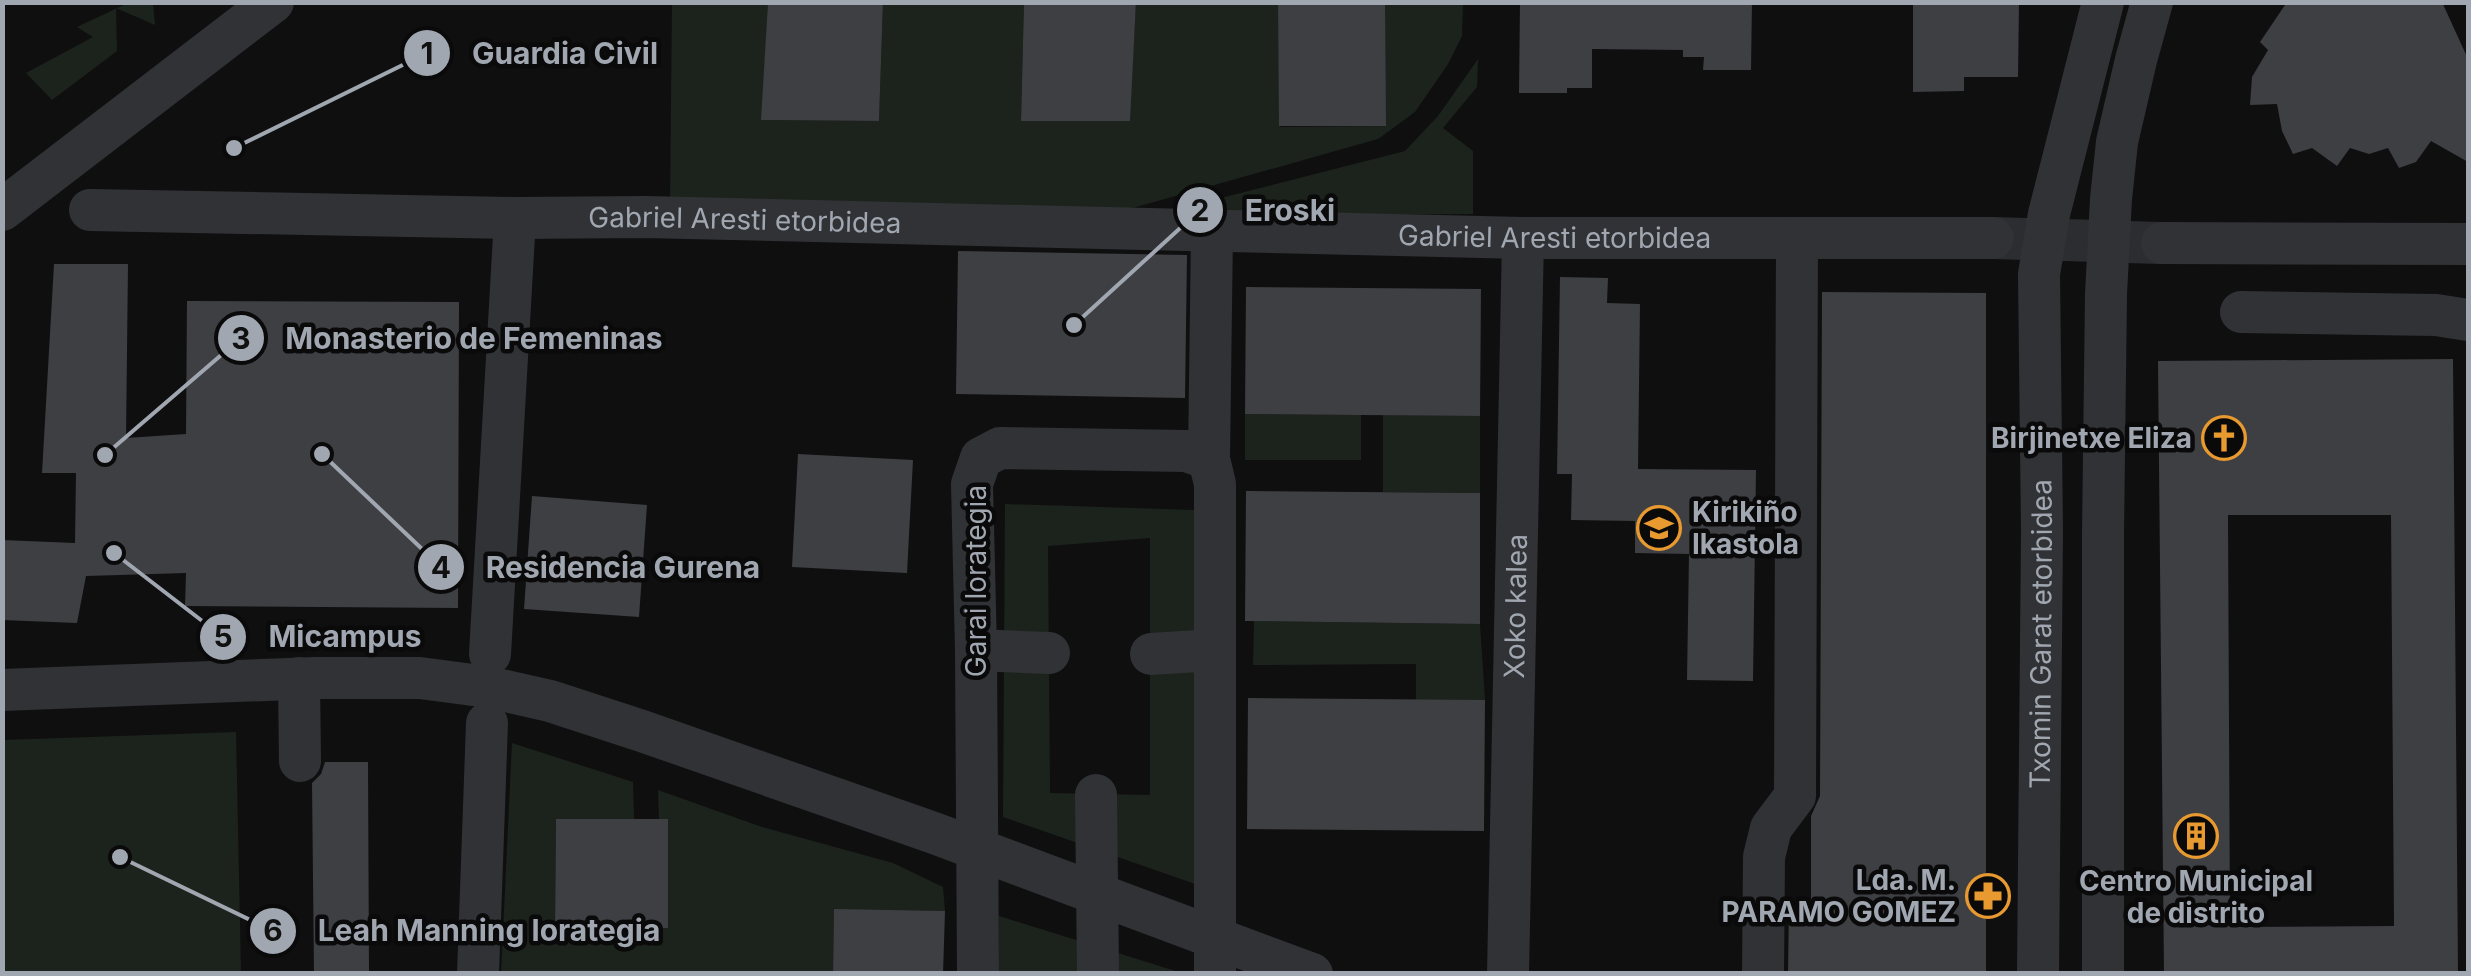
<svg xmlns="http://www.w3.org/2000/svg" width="2471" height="976" font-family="Inter,sans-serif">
<rect width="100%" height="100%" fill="#0f0f10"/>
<!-- green -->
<path fill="#1c231c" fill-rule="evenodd" d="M 1024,2 L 1021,121 L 1129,121 L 1136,3 L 1278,3 L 1280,127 L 1385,126 L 1385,3 L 1463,3 L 1462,36 L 1448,64 L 1415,112 L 1378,139 L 1122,211 L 670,206 L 672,3 L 768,3 L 762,120 L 879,121 L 883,3 Z
M 128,3 L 153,3 L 155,25 L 116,8 L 117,51 L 52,100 L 26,73 L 93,37 L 77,27 Z
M 1478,59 L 1477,87 L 1443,128 L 1473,151 L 1473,214 L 1219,216 L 1217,199 L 1405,151 L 1438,116 Z
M 1245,414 L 1361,415 L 1361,460 L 1245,460 Z
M 1383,415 L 1480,416 L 1480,493 L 1383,492 Z
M 1005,504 L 1195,510 L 1198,885 L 1003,817 ZM 1150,538 L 1150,795 L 1050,793 L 1048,546 Z
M 1254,621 L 1480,624 L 1485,700 L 1416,700 L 1416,664 L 1253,665 Z
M 236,732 L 241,973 L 3,973 L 3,740 Z
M 512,743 L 633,782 L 634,819 L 556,819 L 555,927 L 668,928 L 668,820 L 659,819 L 658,790 L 762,827 L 893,863 L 943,887 L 945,911 L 834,910 L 833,973 L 501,974 Z
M 999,916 L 1182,973 L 999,973 Z"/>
<!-- building -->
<path fill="#3e3f43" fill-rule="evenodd" d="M 768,2 L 883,2 L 879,121 L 761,120 Z
M 1024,2 L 1136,2 L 1130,121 L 1021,121 Z
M 1278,2 L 1385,2 L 1386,126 L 1279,126 Z
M 1520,2 L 1752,2 L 1751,70 L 1703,70 L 1704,57 L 1683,57 L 1683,50 L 1592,49 L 1592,88 L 1567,88 L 1567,93 L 1519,93 Z
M 1913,2 L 2019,2 L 2018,77 L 1964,77 L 1964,91 L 1913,92 Z
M 2287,2 L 2442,2 L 2468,59 L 2468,162 L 2431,141 L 2416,162 L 2399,168 L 2388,148 L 2369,154 L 2350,148 L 2337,166 L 2312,148 L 2293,154 L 2282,131 L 2277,104 L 2250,105 L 2252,77 L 2268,50 L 2260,42 Z
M 958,251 L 1187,255 L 1185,398 L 956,394 Z
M 54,264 L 128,264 L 126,438 L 186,434 L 187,301 L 459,302 L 458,608 L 185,606 L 186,573 L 86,576 L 77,623 L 2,620 L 2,540 L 75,543 L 76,473 L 42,473 Z
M 1560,277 L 1608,278 L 1607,303 L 1640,304 L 1638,469 L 1756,470 L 1753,681 L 1687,680 L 1689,554 L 1635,553 L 1635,521 L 1571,520 L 1572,474 L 1557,474 Z
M 1246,287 L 1481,289 L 1480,416 L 1245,414 Z
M 1822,292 L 1986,293 L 1986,974 L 1788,974 L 1789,904 L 1811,904 L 1811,816 L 1820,796 Z
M 2453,359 L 2458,974 L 2164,974 L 2158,361 ZM 2228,515 L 2391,515 L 2394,926 L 2230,927 Z
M 798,454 L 913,460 L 907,573 L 792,567 Z
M 1246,491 L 1480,493 L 1480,624 L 1245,621 Z
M 532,496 L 647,505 L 639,617 L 524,609 Z
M 1248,698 L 1485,700 L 1484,831 L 1247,829 Z
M 325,762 L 368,762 L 369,974 L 314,974 L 312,783 L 321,774 Z
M 556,819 L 668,819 L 668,928 L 555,928 Z
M 834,909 L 945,911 L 943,974 L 833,974 Z"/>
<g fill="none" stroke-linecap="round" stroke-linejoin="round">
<!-- minor-tunnel -->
<path stroke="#2c2d30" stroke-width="42" stroke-dasharray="42 21" stroke-linecap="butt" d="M 1993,238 L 2162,243"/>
<!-- minor -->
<g stroke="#303235" stroke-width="42">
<path d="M 2,210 L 273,2"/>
<path id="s1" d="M 90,210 L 515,218 L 645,217 L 1523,238 L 1993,238"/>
<path d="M 2162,243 L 2468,244"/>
<path d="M 2241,312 L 2436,315 L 2468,320"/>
<path d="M 1209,459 L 1212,231"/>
<path d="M 976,650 L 1049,653"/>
<path d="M 490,654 L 515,218"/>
<path d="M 1151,654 L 1214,650"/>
<path d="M 299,678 L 300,761"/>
<path d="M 2,690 L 316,678 L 420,678 L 488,687 L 550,701 L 642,731 L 934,833 L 1312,974"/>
<path d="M 1096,795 L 1098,974"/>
<path d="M 478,974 L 487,723"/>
<path d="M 978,974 L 976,650 L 972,484 L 981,458 L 1000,448 L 1186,451 L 1209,459 L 1215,484 L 1215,974"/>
<path id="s2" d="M 1508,974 L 1523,238"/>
<path d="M 1763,974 L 1764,857 L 1771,828 L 1795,796 L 1797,238"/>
<path id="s3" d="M 2038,974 L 2042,532 L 2039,274 L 2049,214 L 2103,2"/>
<path d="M 2103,974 L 2103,535 L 2106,294 L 2111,199 L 2117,142 L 2136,60 L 2152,2"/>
</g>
</g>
<!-- icons -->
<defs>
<g id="church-ring" transform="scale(2.25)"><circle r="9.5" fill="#0a0a0b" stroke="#e8992f" stroke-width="1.5"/><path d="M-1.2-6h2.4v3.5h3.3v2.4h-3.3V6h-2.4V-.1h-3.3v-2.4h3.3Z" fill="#e8992f"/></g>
<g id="school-ring" transform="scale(2.25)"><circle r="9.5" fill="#0a0a0b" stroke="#e8992f" stroke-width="1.5"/><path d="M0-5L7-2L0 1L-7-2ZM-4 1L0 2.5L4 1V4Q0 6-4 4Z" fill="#e8992f"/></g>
<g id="building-ring" transform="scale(2.25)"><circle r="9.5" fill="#0a0a0b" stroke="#e8992f" stroke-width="1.5"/><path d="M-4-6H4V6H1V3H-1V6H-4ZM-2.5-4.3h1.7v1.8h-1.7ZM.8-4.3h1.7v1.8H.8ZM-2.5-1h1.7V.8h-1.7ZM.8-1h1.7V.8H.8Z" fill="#e8992f"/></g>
<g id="pharmacy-ring" transform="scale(2.25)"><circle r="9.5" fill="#0a0a0b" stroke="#e8992f" stroke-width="1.5"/><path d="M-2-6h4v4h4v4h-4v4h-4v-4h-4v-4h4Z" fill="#e8992f"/></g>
</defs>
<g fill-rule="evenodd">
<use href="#church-ring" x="2224" y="438"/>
<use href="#school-ring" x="1659" y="528"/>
<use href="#building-ring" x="2196" y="836"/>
<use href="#pharmacy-ring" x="1988" y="896"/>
</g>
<g text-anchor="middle" stroke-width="9" stroke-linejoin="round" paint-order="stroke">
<!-- street labels -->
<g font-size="28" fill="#a1a7b1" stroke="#0a0a0b">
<text dy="10" stroke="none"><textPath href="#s1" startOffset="655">Gabriel Aresti etorbidea</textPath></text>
<text dy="10" stroke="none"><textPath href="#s1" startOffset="1465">Gabriel Aresti etorbidea</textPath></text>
<text transform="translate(976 581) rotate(-90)" y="10">Garai lorategia</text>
<text dy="10" stroke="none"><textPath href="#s2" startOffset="368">Xoko kalea</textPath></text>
<text dy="10" stroke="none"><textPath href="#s3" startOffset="340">Txomin Garat etorbidea</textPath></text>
</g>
<!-- poi labels -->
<g font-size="28" font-weight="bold" fill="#a1a7b1" stroke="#0a0a0b" text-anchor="end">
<text x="2192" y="448">Birjinetxe Eliza</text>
<text x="1692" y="522" text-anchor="start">Kirikiño<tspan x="1692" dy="32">Ikastola</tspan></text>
<text x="1956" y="890">Lda. M.<tspan x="1956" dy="32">PARAMO GOMEZ</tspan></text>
<text x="2196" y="891" text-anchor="middle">Centro Municipal<tspan x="2196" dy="32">de distrito</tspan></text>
</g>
</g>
<!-- callouts -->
<path fill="none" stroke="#a1a7b1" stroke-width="4" d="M234 148L427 53M1074 325L1200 210M105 455L241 338M322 454L441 567M114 553L223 637M120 857L273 931"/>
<g fill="#a1a7b1" stroke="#0a0a0b" stroke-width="4">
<circle cx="234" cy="148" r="10"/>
<circle cx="1074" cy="325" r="10"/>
<circle cx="105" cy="455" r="10"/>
<circle cx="322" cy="454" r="10"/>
<circle cx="114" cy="553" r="10"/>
<circle cx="120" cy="857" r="10"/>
<circle cx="427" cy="53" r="25"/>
<circle cx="1200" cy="210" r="25"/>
<circle cx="241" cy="338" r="25"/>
<circle cx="441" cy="567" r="25"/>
<circle cx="223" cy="637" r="25"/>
<circle cx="273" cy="931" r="25"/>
</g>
<g font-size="30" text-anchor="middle" font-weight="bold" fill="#111">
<text x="427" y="64">1</text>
<text x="1200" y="221">2</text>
<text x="241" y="349">3</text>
<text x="441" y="578">4</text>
<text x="223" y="647">5</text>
<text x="273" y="941">6</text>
</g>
<g font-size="30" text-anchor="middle" font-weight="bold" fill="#a1a7b1" stroke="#0a0a0b" stroke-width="9" stroke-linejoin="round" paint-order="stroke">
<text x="565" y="64">Guardia Civil</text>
<text x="1290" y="221">Eroski</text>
<text x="474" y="349">Monasterio de Femeninas</text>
<text x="623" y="578">Residencia Gurena</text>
<text x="345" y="647">Micampus</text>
<text x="489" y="941">Leah Manning lorategia</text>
</g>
<!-- border -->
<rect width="2471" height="976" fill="none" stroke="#a1a7b1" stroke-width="10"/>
</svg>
